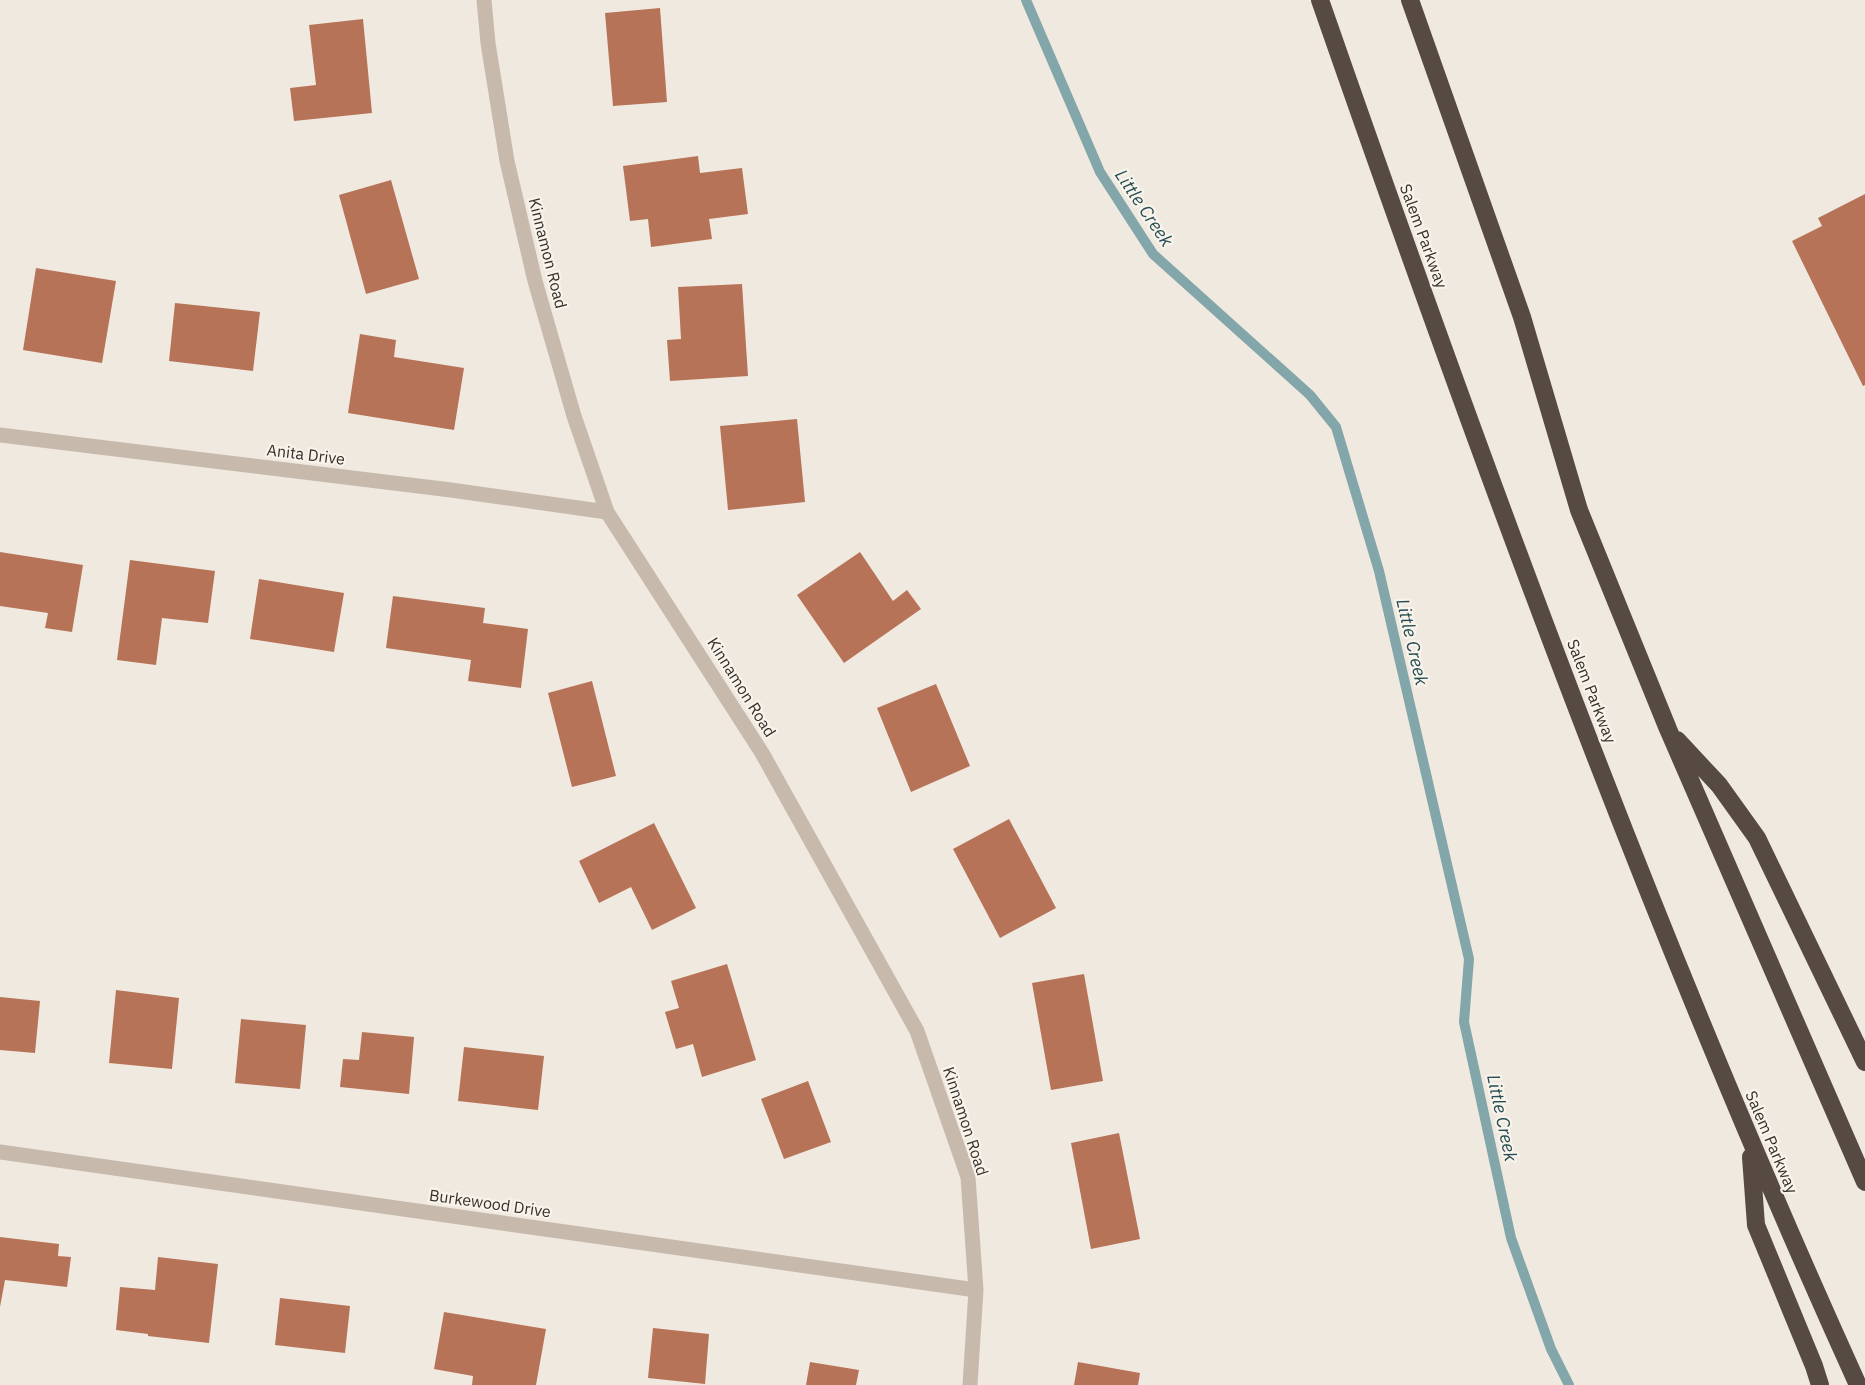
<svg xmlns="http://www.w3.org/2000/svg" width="1865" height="1385" font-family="'IBM Plex Sans',sans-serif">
<rect width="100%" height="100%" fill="#f0e9e0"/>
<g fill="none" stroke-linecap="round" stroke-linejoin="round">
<!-- stream -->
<path stroke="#82a6a9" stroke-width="10" d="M 1026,0 L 1100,172 L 1153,254 L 1310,395 L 1336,427 L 1379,571 L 1469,959 L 1464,1022 L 1511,1238 L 1551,1349 L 1569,1385"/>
</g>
<!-- building -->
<path fill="#b77357" d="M 660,8 L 667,102 L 613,106 L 605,13 Z
M 363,19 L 372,113 L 294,121 L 290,88 L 316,85 L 309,25 Z
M 698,156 L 700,173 L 742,168 L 748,214 L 709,219 L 712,239 L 651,247 L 648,219 L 630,221 L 623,166 Z
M 391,180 L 419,279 L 366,294 L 339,195 Z
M 1865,194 L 1865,385 L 1863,386 L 1792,241 L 1822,226 L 1818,218 Z
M 36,268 L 116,281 L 102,363 L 23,350 Z
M 742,284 L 748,376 L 670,381 L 667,340 L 681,339 L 678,287 Z
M 175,303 L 260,312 L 253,371 L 169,361 Z
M 360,334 L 396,340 L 394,357 L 464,368 L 454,430 L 348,413 Z
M 797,419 L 805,502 L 728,510 L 720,426 Z
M 0,552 L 83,565 L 72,632 L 45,628 L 48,613 L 0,606 Z
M 860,552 L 893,601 L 907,590 L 921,609 L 844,663 L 797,595 Z
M 130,560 L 215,571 L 208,623 L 162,618 L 156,665 L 117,660 Z
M 259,579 L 344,593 L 334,652 L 250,639 Z
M 393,596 L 485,608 L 483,623 L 528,629 L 521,688 L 468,681 L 471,660 L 386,648 Z
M 592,681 L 616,776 L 572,787 L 548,693 Z
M 936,684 L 970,766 L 911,792 L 877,708 Z
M 1009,819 L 1056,908 L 1000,938 L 953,849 Z
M 654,823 L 696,908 L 652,930 L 631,887 L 599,903 L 579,861 Z
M 727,964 L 756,1060 L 702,1077 L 693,1044 L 676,1049 L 665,1012 L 679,1008 L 671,981 Z
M 1084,974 L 1103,1081 L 1051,1090 L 1032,983 Z
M 116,990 L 179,998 L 172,1069 L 109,1063 Z
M 0,997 L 40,1001 L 35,1053 L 0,1050 Z
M 241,1019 L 306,1025 L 300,1089 L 235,1083 Z
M 362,1032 L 414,1037 L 409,1094 L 340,1087 L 343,1059 L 359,1060 Z
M 464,1047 L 544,1056 L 538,1110 L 458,1101 Z
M 808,1081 L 831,1142 L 784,1159 L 761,1099 Z
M 1119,1133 L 1140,1239 L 1091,1249 L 1071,1143 Z
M 0,1237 L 59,1244 L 58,1256 L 71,1257 L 67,1287 L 5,1280 L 0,1307 Z
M 158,1257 L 218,1264 L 209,1343 L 148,1336 L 148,1334 L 116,1330 L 120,1287 L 155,1290 Z
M 280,1298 L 350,1306 L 345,1353 L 275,1345 Z
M 444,1312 L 546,1329 L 536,1385 L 472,1385 L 473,1376 L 434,1369 Z
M 653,1328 L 709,1334 L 705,1384 L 648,1378 Z
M 810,1362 L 859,1370 L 856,1385 L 806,1385 Z
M 1078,1362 L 1140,1373 L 1138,1385 L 1074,1385 Z"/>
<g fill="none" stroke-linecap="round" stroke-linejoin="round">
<!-- minor -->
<path stroke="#c7baad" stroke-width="15" d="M 484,0 L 488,43 L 507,161 L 535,281 L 574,416 L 607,512 L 762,753 L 917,1031 L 968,1177 L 976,1290 L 970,1385
M 0,435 L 451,490 L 607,512
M 0,1152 L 976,1290"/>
<!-- highway -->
<path stroke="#564a43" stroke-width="18" d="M 1320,0 C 1483,468 1653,934 1858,1385
M 1410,0 L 1522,317 L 1579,510 L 1668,729 L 1865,1182
M 1677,740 L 1719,785 L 1757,838 L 1865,1062
M 1751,1157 L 1756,1225 L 1814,1366 L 1820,1385"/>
</g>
<g text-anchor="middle" stroke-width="4.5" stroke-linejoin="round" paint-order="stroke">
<!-- street labels -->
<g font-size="16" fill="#362f2a" stroke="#f8f3eb">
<text transform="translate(1424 236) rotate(70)" y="6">Salem Parkway</text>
<text transform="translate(548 253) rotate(76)" y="6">Kinnamon Road</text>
<text transform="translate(306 454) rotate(7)" y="6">Anita Drive</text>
<text transform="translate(742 687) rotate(58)" y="6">Kinnamon Road</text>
<text transform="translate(1592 691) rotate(69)" y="6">Salem Parkway</text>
<text transform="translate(966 1121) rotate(72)" y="6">Kinnamon Road</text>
<text transform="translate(1772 1142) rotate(67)" y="6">Salem Parkway</text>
<text transform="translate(490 1203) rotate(8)" y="6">Burkewood Drive</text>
</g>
<!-- water labels -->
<g font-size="18" font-style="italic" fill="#254d52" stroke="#f8f3eb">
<text transform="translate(1144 208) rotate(56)" y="6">Little Creek</text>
<text transform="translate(1412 642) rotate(77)" y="6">Little Creek</text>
<text transform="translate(1502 1118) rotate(78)" y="6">Little Creek</text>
</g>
</g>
</svg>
